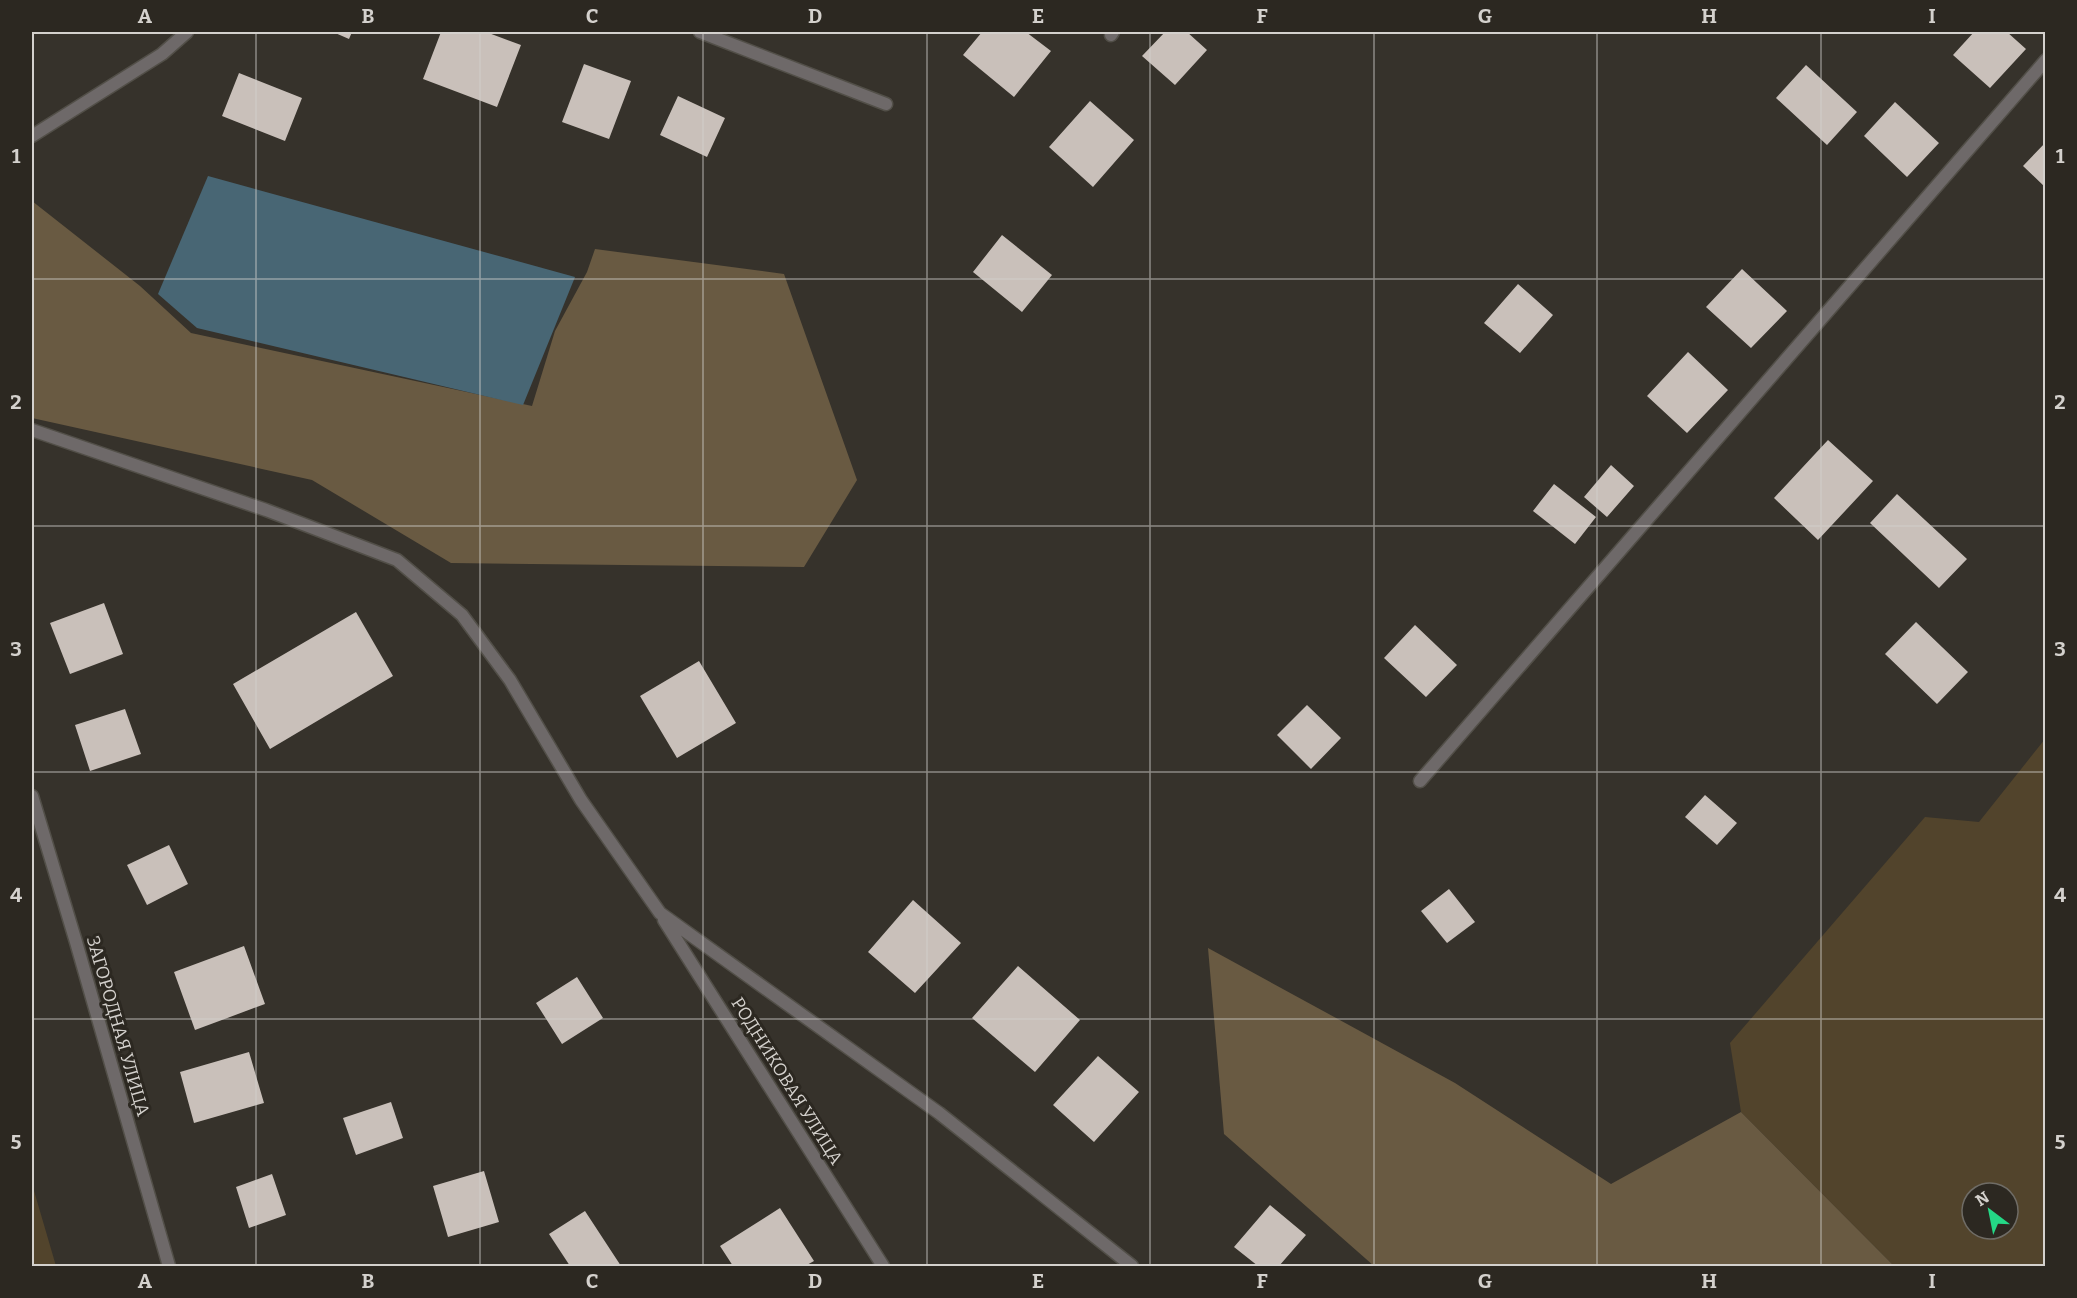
<svg xmlns="http://www.w3.org/2000/svg" width="2077" height="1298" font-family="Bitter,serif">
<rect width="100%" height="100%" fill="#36322b"/>
<!-- green -->
<path fill="#52442c" fill-rule="evenodd" d="M 2045,739 L 2045,1266 L 1894,1266 L 1741,1112 L 1730,1043 L 1925,817 L 1979,822 ZM 1972,1193 L 2008,1193 L 2008,1229 L 1972,1229 Z
M 32,1184 L 56,1266 L 32,1266 Z"/>
<!-- forest -->
<path fill="#695a42" d="M 32,201 L 140,286 L 191,333 L 532,406 L 555,331 L 587,272 L 595,249 L 784,274 L 857,480 L 804,567 L 451,563 L 312,480 L 32,418 Z
M 1208,948 L 1455,1083 L 1611,1184 L 1741,1112 L 1894,1266 L 1374,1266 L 1224,1134 Z"/>
<!-- water -->
<path fill="#486674" d="M 208,176 L 575,277 L 523,405 L 197,328 L 158,294 Z"/>
<!-- building -->
<path fill="#c9c0ba" d="M 333,32 L 352,32 L 349,39 Z
M 441,32 L 486,32 L 521,45 L 497,107 L 423,79 Z
M 982,32 L 1026,32 L 1051,51 L 1014,97 L 963,55 Z
M 1165,32 L 1187,32 L 1207,50 L 1175,85 L 1142,56 Z
M 1974,32 L 2007,32 L 2026,49 L 1990,88 L 1953,55 Z
M 584,64 L 631,81 L 609,139 L 562,122 Z
M 1806,65 L 1857,112 L 1827,145 L 1776,98 Z
M 239,73 L 302,98 L 285,141 L 222,116 Z
M 678,96 L 725,118 L 707,157 L 660,135 Z
M 1090,101 L 1134,140 L 1093,187 L 1049,147 Z
M 1895,102 L 1939,143 L 1907,177 L 1864,136 Z
M 2046,142 L 2046,188 L 2023,166 Z
M 1002,235 L 1052,275 L 1022,312 L 973,272 Z
M 1742,269 L 1787,311 L 1751,348 L 1706,307 Z
M 1518,284 L 1553,315 L 1520,353 L 1484,323 Z
M 1688,352 L 1728,390 L 1687,433 L 1647,396 Z
M 1828,440 L 1873,481 L 1818,540 L 1774,498 Z
M 1611,465 L 1634,486 L 1607,517 L 1584,497 Z
M 1554,484 L 1596,517 L 1575,544 L 1533,511 Z
M 1897,494 L 1967,559 L 1939,588 L 1870,523 Z
M 104,603 L 123,654 L 70,674 L 50,623 Z
M 356,612 L 393,676 L 270,749 L 233,684 Z
M 1916,622 L 1968,672 L 1937,704 L 1885,654 Z
M 1415,625 L 1457,665 L 1426,697 L 1384,658 Z
M 699,661 L 736,723 L 677,758 L 640,696 Z
M 1307,705 L 1341,738 L 1311,769 L 1277,735 Z
M 125,709 L 141,754 L 90,771 L 75,725 Z
M 1705,795 L 1737,823 L 1717,845 L 1685,817 Z
M 169,845 L 188,884 L 147,905 L 127,865 Z
M 1449,889 L 1475,922 L 1447,943 L 1421,911 Z
M 913,900 L 961,943 L 915,993 L 868,952 Z
M 244,946 L 265,1004 L 195,1030 L 174,972 Z
M 1018,966 L 1080,1020 L 1035,1072 L 972,1018 Z
M 577,977 L 603,1018 L 562,1044 L 536,1003 Z
M 249,1052 L 264,1103 L 194,1123 L 180,1072 Z
M 1098,1056 L 1139,1092 L 1094,1142 L 1053,1105 Z
M 391,1102 L 403,1138 L 356,1155 L 343,1118 Z
M 484,1171 L 499,1222 L 448,1237 L 433,1186 Z
M 272,1174 L 286,1215 L 249,1228 L 236,1187 Z
M 1270,1205 L 1306,1235 L 1279,1266 L 1258,1266 L 1234,1247 Z
M 780,1208 L 814,1261 L 805,1266 L 733,1266 L 720,1246 Z
M 585,1211 L 621,1266 L 570,1266 L 549,1234 Z"/>
<g fill="none" stroke-linecap="round" stroke-linejoin="round">
<!-- lane casing -->
<g stroke="#524f48" stroke-width="15">
<path id="lane" d="M 1111,35 L 1113,32"/>
</g>
<!-- street casing -->
<g stroke="#524f48" stroke-width="15">
<path id="street" d="M 700,32 L 886,104
M 32,136 L 162,54 L 187,32
M 32,430 L 266,510 L 397,560 L 462,615 L 510,680 L 581,800 L 660,913 L 939,1113 L 1132,1266
M 1420,781 L 2046,60
M 32,796 L 76,942 L 169,1266
M 664,920 L 883,1266"/>
</g>
<!-- lane -->
<use href="#lane" stroke="#6e6969" stroke-width="12"/>
<!-- street -->
<use href="#street" stroke="#6e6969" stroke-width="12"/>
</g>
<!-- grid -->
<path fill="none" stroke="#d4d1cd" stroke-width="1.5" stroke-opacity="0.55" d="M 256,32 L 256,1266M 480,32 L 480,1266M 703,32 L 703,1266M 927,32 L 927,1266M 1150,32 L 1150,1266M 1374,32 L 1374,1266M 1597,32 L 1597,1266M 1821,32 L 1821,1266M 32,279 L 2046,279M 32,526 L 2046,526M 32,772 L 2046,772M 32,1019 L 2046,1019"/>
<g text-anchor="middle" stroke-width="6" stroke-linejoin="round" paint-order="stroke">
<!-- street labels -->
<g font-size="18" fill="#d4d1cd" stroke="#2c2821">
<text transform="translate(118 1026) rotate(74)" y="6">ЗАГОРОДНАЯ УЛИЦА</text>
<text transform="translate(787 1081) rotate(58)" y="6">РОДНИКОВАЯ УЛИЦА</text>
</g>
</g>
<!-- border -->
<rect width="2077" height="1298" fill="none" stroke="#2c2821" stroke-width="66"/>
<!-- north arrow -->
<g transform="translate(1990 1211) rotate(328)"><circle r="28" fill="#2c2821" stroke="#6f6c66" stroke-width="1.5"/>
<path d="M0-4.5L10 22L0 15L-10 22Z" fill="#24d886"/>
<text y="-9" font-size="16" font-weight="bold" text-anchor="middle" fill="#d4d1cd">N</text>
</g>
<rect x="33" y="33" width="2011" height="1232" fill="none" stroke="#d4d1cd" stroke-width="2"/>
<g font-size="20" text-anchor="middle" font-weight="bold" fill="#d4d1cd">
<text x="145" y="23">A</text>
<text x="368" y="23">B</text>
<text x="592" y="23">C</text>
<text x="815" y="23">D</text>
<text x="1038" y="23">E</text>
<text x="1262" y="23">F</text>
<text x="1485" y="23">G</text>
<text x="1709" y="23">H</text>
<text x="1932" y="23">I</text>
<text x="16" y="163">1</text>
<text x="2060" y="163">1</text>
<text x="16" y="409">2</text>
<text x="2060" y="409">2</text>
<text x="16" y="656">3</text>
<text x="2060" y="656">3</text>
<text x="16" y="902">4</text>
<text x="2060" y="902">4</text>
<text x="16" y="1149">5</text>
<text x="2060" y="1149">5</text>
<text x="145" y="1288">A</text>
<text x="368" y="1288">B</text>
<text x="592" y="1288">C</text>
<text x="815" y="1288">D</text>
<text x="1038" y="1288">E</text>
<text x="1262" y="1288">F</text>
<text x="1485" y="1288">G</text>
<text x="1709" y="1288">H</text>
<text x="1932" y="1288">I</text>
</g>
</svg>
